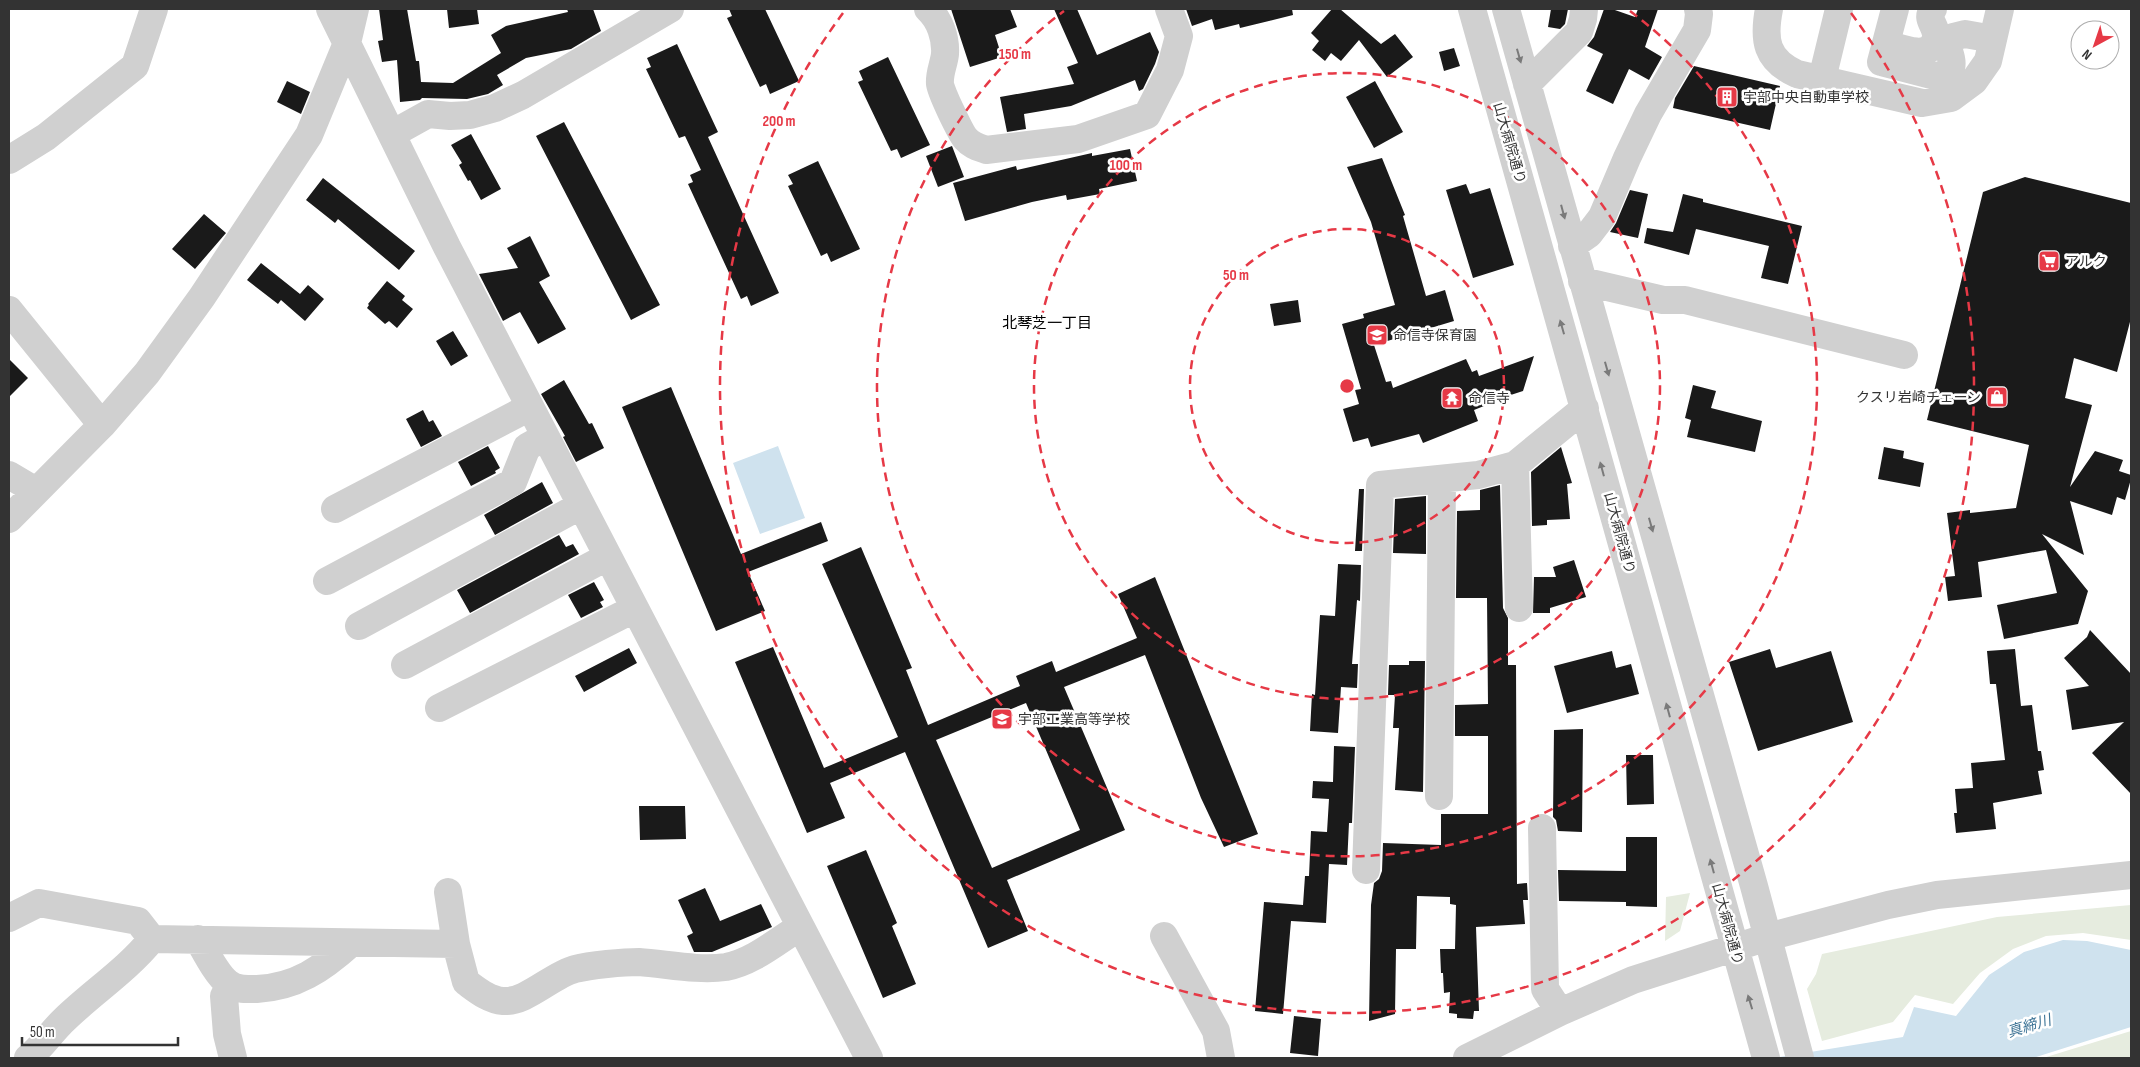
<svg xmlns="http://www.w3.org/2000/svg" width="2140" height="1067" font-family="'Sofia Sans Condensed','Noto Sans JP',sans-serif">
<rect width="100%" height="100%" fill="#fff"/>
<!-- green -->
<path fill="#e6ecdf" d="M 1690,893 L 1680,931 L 1665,941 L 1666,897 Z
M 2131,905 L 2131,940 L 2083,933 L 2046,936 L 2013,949 L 1980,973 L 1953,1004 L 1915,995 L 1893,1022 L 1822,1041 L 1807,989 L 1816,974 L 1822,954 L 1997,917 Z
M 2131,1031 L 2131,1058 L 2043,1058 Z"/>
<!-- water -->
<path fill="#cfe2ee" d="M 778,446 L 805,518 L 760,534 L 733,463 Z
M 2063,940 L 2087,941 L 2131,950 L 2131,1027 L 2033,1058 L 1773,1058 L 1903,1037 L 1914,1007 L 1956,1016 L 1989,975 L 2024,952 Z"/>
<!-- building -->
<path fill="#1a1a1a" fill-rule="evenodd" d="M 379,9 L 407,9 L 416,61 L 419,61 L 421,82 L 453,83 L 501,53 L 491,35 L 506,26 L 568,12 L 567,9 L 593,9 L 601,31 L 571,49 L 526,58 L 497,75 L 503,85 L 488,94 L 467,99 L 422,98 L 420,100 L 400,102 L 397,60 L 382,62 L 378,41 L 383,40 Z
M 447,9 L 477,9 L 479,24 L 449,28 Z
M 729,9 L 765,9 L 799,81 L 770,94 L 766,84 L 760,87 L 727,18 L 732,16 Z
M 951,9 L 1010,9 L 1017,27 L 995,35 L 1002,57 L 970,67 Z
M 1054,9 L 1077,9 L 1097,55 L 1150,32 L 1159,52 L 1155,64 L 1143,89 L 1139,91 L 1135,80 L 1071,106 L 1024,114 L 1026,129 L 1007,132 L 1000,97 L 1074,84 L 1067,67 L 1078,63 Z
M 1186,9 L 1292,9 L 1293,15 L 1240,28 L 1239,24 L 1215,30 L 1212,19 L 1192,26 Z
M 1332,9 L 1340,9 L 1381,44 L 1395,34 L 1413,57 L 1387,77 L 1359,40 L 1341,61 L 1331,53 L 1325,61 L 1312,50 L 1319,41 L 1311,33 Z
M 1551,9 L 1568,9 L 1565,24 L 1560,29 L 1548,27 Z
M 1604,9 L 1612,9 L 1635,17 L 1638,9 L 1658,9 L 1645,47 L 1662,57 L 1649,80 L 1629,69 L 1613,104 L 1586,91 L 1603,54 L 1587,46 L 1594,37 Z
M 677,44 L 718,132 L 708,137 L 779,293 L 751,306 L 747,296 L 741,299 L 688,184 L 693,182 L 690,175 L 701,170 L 685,136 L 679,138 L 646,69 L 651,67 L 647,58 Z
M 1454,48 L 1460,66 L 1444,71 L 1439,52 Z
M 888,57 L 930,145 L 901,158 L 897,149 L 891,151 L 858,82 L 863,80 L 859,71 Z
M 1694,66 L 1780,86 L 1770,130 L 1673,108 L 1675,98 Z
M 287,81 L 310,92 L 301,114 L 277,102 Z
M 1375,81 L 1403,132 L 1374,148 L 1346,97 Z
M 564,122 L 660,305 L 631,320 L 536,136 Z
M 471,134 L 501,189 L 481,200 L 470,180 L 468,181 L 459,165 L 462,163 L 451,145 Z
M 952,146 L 964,177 L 938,187 L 926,156 Z
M 1130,149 L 1137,181 L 1099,189 L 1100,194 L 1067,200 L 1066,195 L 1032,202 L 965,221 L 953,183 L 1016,166 L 1017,170 L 1092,153 L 1092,156 Z
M 1382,158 L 1405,215 L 1403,216 L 1426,296 L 1445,290 L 1454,321 L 1374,345 L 1386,382 L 1391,381 L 1393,388 L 1466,359 L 1472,372 L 1477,370 L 1479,376 L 1534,356 L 1523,391 L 1483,404 L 1484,406 L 1474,410 L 1478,421 L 1423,443 L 1419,434 L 1371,447 L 1368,438 L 1353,442 L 1343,409 L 1359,404 L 1355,390 L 1361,389 L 1342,324 L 1364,318 L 1363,314 L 1395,305 L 1371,222 L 1347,167 Z
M 818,161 L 860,249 L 831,262 L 827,253 L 821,256 L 788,186 L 793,184 L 788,175 Z
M 2025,177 L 2131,203 L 2131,318 L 2117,372 L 2074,358 L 2065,398 L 2092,405 L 2070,487 L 2095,451 L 2123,460 L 2119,471 L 2131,475 L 2131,479 L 2125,500 L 2117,497 L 2112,515 L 2070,501 L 2084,555 L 2042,534 L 2088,591 L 2078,624 L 2004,639 L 1997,605 L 2057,593 L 2046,550 L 1978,562 L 1982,597 L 1948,601 L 1945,577 L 1955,576 L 1947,513 L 1970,510 L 1970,513 L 2016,508 L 2029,445 L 1927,420 L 1983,192 Z
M 323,178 L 415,251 L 399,270 L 338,219 L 335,223 L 306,200 Z
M 1466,184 L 1470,194 L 1490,188 L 1514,265 L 1473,278 L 1446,190 Z
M 1630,190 L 1648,194 L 1638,238 L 1610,232 L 1616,223 Z
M 1683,194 L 1703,199 L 1703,202 L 1802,226 L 1788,284 L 1761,278 L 1769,246 L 1696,229 L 1689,255 L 1644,243 L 1647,228 L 1673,232 Z
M 204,214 L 226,233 L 195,269 L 172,249 Z
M 530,236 L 550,276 L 539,282 L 566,329 L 538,344 L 520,312 L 503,321 L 479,274 L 518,268 L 507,248 Z
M 261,263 L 300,294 L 308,285 L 324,299 L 305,321 L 281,300 L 278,304 L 247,280 Z
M 387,281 L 405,296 L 402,300 L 413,309 L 397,328 L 389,321 L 385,324 L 367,308 L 369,305 L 368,304 Z
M 1298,300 L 1301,322 L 1274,326 L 1270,304 Z
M 453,331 L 468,356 L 451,366 L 436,341 Z
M 9,359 L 28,378 L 9,397 Z
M 564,380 L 589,424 L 592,423 L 604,448 L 576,462 L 563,437 L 565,436 L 541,394 Z
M 1693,385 L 1716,391 L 1711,408 L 1762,421 L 1755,452 L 1687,437 L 1691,420 L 1685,418 Z
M 671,387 L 741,554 L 821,522 L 828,541 L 748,572 L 765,611 L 716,631 L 622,407 Z
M 423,410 L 429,422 L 433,420 L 442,436 L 421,447 L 406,419 Z
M 488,446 L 500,468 L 495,471 L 496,473 L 471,486 L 458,462 Z
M 1561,447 L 1572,483 L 1567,484 L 1570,519 L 1547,520 L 1547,525 L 1532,526 L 1531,472 Z
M 1884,447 L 1904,451 L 1903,458 L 1924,463 L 1920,487 L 1878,479 Z
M 542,482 L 553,503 L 495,535 L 484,515 Z
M 1500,485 L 1503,608 L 1508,618 L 1508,665 L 1516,665 L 1517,884 L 1527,883 L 1528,900 L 1523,900 L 1525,924 L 1476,927 L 1479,1011 L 1474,1011 L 1473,1019 L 1457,1018 L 1457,1014 L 1449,1013 L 1450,992 L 1444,993 L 1443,973 L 1441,973 L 1440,949 L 1455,949 L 1456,905 L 1450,904 L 1450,897 L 1417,896 L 1416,949 L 1396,949 L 1395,1014 L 1369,1021 L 1371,905 L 1374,883 L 1379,879 L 1382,871 L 1383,843 L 1441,845 L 1441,814 L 1488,814 L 1488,736 L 1455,736 L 1455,705 L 1488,704 L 1487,598 L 1456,598 L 1457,511 L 1480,510 L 1480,490 Z
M 1359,489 L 1364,489 L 1362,551 L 1355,551 Z
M 1426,496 L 1426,554 L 1393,553 L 1395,499 Z
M 559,535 L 566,547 L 573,544 L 579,554 L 470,613 L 457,590 Z
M 861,547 L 912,668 L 906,670 L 928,725 L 1020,686 L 1016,676 L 1052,661 L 1056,672 L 1137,638 L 1118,594 L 1155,577 L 1258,834 L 1224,847 L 1201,798 L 1145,655 L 1064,687 L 1125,830 L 1007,880 L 1028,931 L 988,948 L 905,752 L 830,783 L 845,818 L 807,833 L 735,662 L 773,647 L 824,768 L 898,737 L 822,564 ZM 1026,703 L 1080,830 L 992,868 L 936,740 Z
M 1574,560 L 1586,597 L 1550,608 L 1550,613 L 1533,613 L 1534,577 L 1556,577 L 1553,567 Z
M 1338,564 L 1361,565 L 1360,601 L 1357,600 L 1352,664 L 1358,664 L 1357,688 L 1341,687 L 1338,733 L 1310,731 L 1312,694 L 1315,695 L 1320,615 L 1335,616 Z
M 594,582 L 604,600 L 600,602 L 603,607 L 581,618 L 568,595 Z
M 2090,630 L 2131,674 L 2131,794 L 2092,753 L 2124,722 L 2072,730 L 2066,690 L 2089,686 L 2064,658 L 2087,637 Z
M 629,648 L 637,663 L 584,692 L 575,676 Z
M 1770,649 L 1776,668 L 1831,651 L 1853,722 L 1758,751 L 1729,662 Z
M 2015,649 L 2021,706 L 2032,705 L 2038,751 L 2041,751 L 2044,770 L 2038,771 L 2042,794 L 1993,803 L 1996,829 L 1956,833 L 1954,813 L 1957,813 L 1955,789 L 1973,788 L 1971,763 L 2005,760 L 1996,684 L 1990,684 L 1987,651 Z
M 1612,651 L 1616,668 L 1631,664 L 1639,694 L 1567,713 L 1554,666 Z
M 1409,661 L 1425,661 L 1423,792 L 1395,790 L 1399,728 L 1393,728 L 1395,695 L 1388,695 L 1389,665 L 1409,665 Z
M 1583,729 L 1582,832 L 1558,831 L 1556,820 L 1553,817 L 1554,730 Z
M 1334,746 L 1355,747 L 1352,823 L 1349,823 L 1347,865 L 1329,864 L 1326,923 L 1291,921 L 1283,1014 L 1255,1011 L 1264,902 L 1303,905 L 1305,876 L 1309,876 L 1311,831 L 1327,832 L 1329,799 L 1312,798 L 1313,781 L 1333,782 Z
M 1626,755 L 1653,755 L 1654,804 L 1627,805 Z
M 639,806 L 685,806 L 686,839 L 640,840 Z
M 1626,837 L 1657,837 L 1657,907 L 1626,906 L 1626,902 L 1559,901 L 1558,870 L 1626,871 Z
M 866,850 L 897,923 L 892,926 L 916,984 L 883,998 L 827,866 Z
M 705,888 L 720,921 L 761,904 L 772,927 L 712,952 L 694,952 L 687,936 L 693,933 L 678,900 Z
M 1294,1016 L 1321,1019 L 1318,1056 L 1290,1053 Z"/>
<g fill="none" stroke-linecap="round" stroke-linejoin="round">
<!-- minor -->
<path stroke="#d0d0d0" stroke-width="28" d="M 330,9 L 447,247 L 869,1058
M 928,9 C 940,20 946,38 945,54 C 944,64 939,73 940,84 C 940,90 961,134 966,139 C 971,145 978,147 986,150 L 1078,139 L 1147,115 L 1170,70 L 1179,36 L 1169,9
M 1472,9 L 1766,1058
M 1506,9 L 1754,886 L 1800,1058
M 1769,9 C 1763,40 1766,60 1797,74 L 1922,103 L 1951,98 L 1974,81 L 1988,61 L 2000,9
M 1886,44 C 1899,47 1924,59 1933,45 C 1936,40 1937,35 1935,30 C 1932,21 1927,18 1933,9
M 1881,62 L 1935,76 C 1956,74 1953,63 1948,48 L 1953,37 L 1965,34 L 1993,39
M 1881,62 L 1895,9
M 1822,79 L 1839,9
M 1527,84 L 1579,32 L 1583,19 L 1584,9
M 392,134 L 428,114 L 450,116 L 470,115 L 495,108 L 523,95 L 670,9
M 9,160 L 46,137 L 135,66 L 154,9
M 1572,246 L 1589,234 L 1602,217 L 1627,158 L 1648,114 L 1697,30 L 1699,14 L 1698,9
M 1582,281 L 1663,300 L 1685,300 L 1904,355
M 9,310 L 102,425
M 1515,465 L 1519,608
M 9,475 L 36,491
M 335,509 L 530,407
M 9,519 L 102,425 L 147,373 L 202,297 L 309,135 L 347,43 L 355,9
M 327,581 L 513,482 L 527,447 L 545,437
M 359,626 L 580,506
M 405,665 L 607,557
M 439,708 L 634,609
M 1439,796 L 1442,480
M 1542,828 L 1545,989 L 1560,1012
M 1366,870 L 1380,485 L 1478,475 L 1515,465 L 1585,408
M 448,892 L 456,944
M 9,918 L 39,903 L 138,921 L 152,939 L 456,944 L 466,982 C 477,990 489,1000 503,1001 C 526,1003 552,975 575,969 C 590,965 624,962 639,962 C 667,964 698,971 726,967 C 753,962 777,941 800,927
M 1164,936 L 1216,1031 L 1221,1058
M 198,939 C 205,951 217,975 228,983 C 237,990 246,989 257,989 C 296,987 322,969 351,943
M 231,985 L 224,996 L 227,1034 L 233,1058
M 28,1058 C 42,1047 51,1032 65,1019 C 93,992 127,970 152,939
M 1467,1058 L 1560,1012 L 1633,980 L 1768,937 L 1888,905 L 1937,895 L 2131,875"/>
</g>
<!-- one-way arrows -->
<defs><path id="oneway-solid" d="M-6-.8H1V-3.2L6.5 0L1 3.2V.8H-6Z" transform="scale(1.25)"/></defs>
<g fill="#7a7a7a">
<use href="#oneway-solid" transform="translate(1519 56) rotate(74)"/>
<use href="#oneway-solid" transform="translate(1563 212) rotate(75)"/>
<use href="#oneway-solid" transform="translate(1562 327) rotate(-106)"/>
<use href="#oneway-solid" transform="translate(1607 369) rotate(74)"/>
<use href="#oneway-solid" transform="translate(1602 469) rotate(-105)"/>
<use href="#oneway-solid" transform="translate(1651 525) rotate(74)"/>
<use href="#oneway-solid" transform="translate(1668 710) rotate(-105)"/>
<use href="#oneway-solid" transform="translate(1712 866) rotate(-105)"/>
<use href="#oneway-solid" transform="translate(1750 1002) rotate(-107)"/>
</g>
<!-- distance rings -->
<g fill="none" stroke="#e63946" stroke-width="2.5" stroke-dasharray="9 6">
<circle cx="1347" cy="386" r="157"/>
<circle cx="1347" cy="386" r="313"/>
<path d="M1630 11A470 470 0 1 1 1064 11"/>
<path d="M1851 13A627 627 0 1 1 843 13"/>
</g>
<!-- icons -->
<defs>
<g id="building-square" transform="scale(1.125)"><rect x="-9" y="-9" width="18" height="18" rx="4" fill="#e63946" stroke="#fff"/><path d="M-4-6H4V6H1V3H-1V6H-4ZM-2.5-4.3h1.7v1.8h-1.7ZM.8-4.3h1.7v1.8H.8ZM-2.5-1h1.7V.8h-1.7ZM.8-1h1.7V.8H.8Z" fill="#fff"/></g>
<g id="supermarket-square" transform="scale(1.125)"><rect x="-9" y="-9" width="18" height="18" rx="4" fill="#e63946" stroke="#fff"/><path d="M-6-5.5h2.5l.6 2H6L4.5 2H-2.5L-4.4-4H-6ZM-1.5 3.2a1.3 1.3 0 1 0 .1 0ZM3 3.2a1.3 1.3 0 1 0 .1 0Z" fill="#fff"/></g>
<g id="school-square" transform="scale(1.125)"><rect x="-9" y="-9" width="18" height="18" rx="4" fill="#e63946" stroke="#fff"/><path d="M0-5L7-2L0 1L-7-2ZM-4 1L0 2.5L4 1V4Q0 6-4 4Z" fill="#fff"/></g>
<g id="shop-square" transform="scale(1.125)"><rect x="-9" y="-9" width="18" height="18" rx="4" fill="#e63946" stroke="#fff"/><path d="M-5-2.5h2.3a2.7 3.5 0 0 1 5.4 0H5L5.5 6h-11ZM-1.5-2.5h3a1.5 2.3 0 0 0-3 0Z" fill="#fff"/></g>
<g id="temple-square" transform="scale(1.125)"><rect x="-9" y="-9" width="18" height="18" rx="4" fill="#e63946" stroke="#fff"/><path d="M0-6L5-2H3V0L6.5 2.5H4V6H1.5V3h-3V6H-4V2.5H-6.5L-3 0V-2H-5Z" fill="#fff"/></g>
</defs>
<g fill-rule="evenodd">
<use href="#building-square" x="1727" y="97"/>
<use href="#supermarket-square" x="2049" y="261"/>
<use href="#school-square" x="1377" y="335"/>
<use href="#shop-square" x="1997" y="397"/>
<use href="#temple-square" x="1452" y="398"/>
<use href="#school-square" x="1002" y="719"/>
</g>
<g text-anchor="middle" stroke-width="5" stroke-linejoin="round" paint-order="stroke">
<!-- poi labels -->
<g font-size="14" fill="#333" stroke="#fff" text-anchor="start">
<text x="1743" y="102">宇部中央自動車学校</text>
<text x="2065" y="266">アルク</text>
<text x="1393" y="340">命信寺保育園</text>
<text x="1981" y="402" text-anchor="end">クスリ岩崎チェーン</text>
<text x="1468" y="403">命信寺</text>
<text x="1018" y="724">宇部工業高等学校</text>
</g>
<!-- street labels -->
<g font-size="14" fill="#333" stroke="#fff">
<text transform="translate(1510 143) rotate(74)" y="5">山大病院通り</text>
<text transform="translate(1620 533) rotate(75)" y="5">山大病院通り</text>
<text transform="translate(1728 924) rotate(75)" y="5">山大病院通り</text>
</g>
<!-- neighbourhood labels -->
<g font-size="15" fill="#000" stroke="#fff">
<text x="1047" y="328">北琴芝一丁目</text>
</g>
<!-- water labels -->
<g font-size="15" font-style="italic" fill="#3f7597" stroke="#fff">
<text transform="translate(2029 1026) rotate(-17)" y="5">真締川</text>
</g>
</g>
<circle cx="1347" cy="386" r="8" fill="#e63946" stroke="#fff" stroke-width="2.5"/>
<g font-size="15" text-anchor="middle" font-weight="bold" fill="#e63946" stroke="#fff" stroke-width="5" stroke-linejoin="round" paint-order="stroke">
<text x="1015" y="59">150 m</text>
<text x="779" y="126">200 m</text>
<text x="1126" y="170">100 m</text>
<text x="1236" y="280">50 m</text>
</g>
<!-- border -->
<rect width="2140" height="1067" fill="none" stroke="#333333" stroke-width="20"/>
<!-- north arrow -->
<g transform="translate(2095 45) rotate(220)"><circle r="24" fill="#ffffff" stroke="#adadad"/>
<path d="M0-4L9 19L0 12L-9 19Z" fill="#e63946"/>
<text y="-8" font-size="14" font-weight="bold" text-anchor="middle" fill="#333333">N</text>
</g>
<!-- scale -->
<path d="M22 1037v8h156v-8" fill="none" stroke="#333333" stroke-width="2.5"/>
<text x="30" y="1037" font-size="15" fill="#333333" stroke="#ffffff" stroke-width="4" paint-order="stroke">50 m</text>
</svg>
